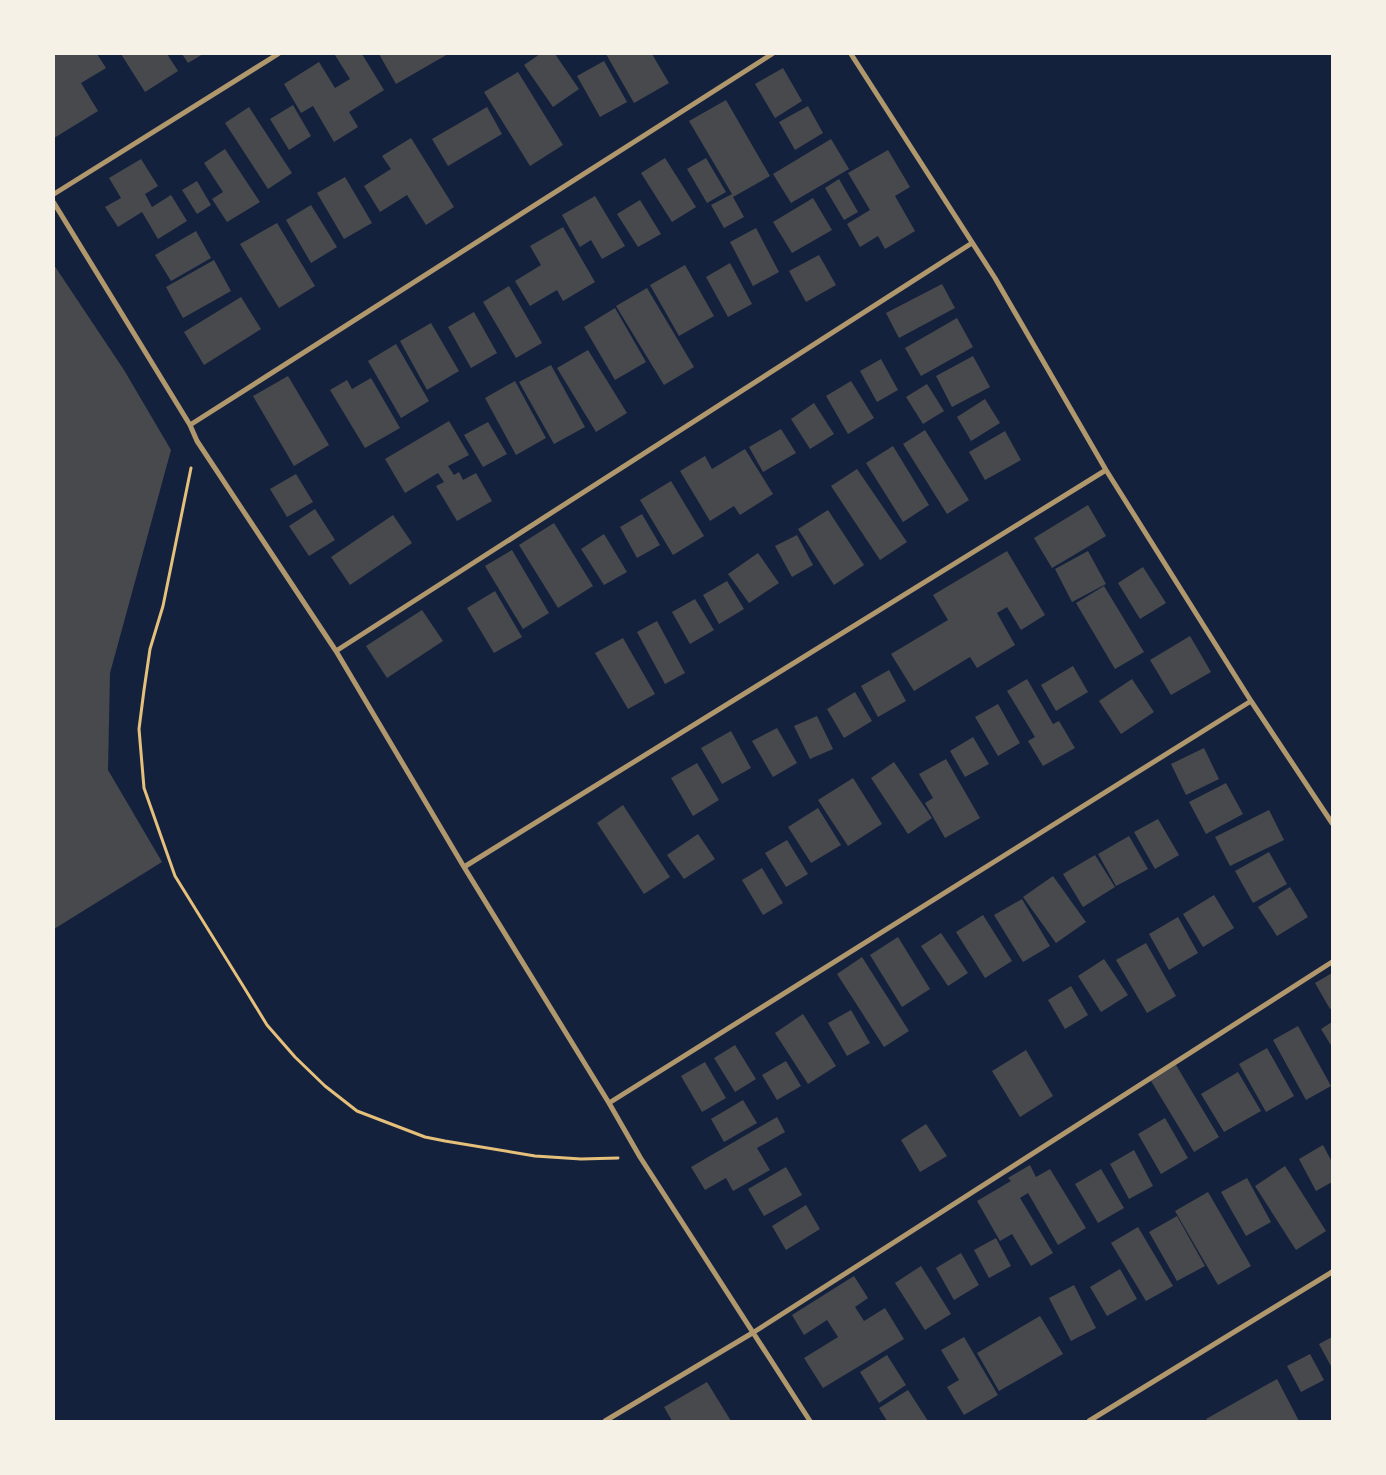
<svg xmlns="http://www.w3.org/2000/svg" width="1386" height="1475" font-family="'Titillium Web',sans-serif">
<rect width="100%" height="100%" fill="#14213d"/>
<!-- building -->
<path fill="#48494c" d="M 54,54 L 97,54 L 106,68 L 81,83 L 98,111 L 54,138 Z
M 121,54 L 167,54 L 178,71 L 145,92 Z
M 182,54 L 203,54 L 188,63 Z
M 337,54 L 362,54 L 384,90 L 349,112 L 358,127 L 334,142 L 313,106 L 301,113 L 284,84 L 319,62 L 335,88 L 350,79 L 335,55 Z
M 379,54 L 448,54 L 396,84 Z
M 540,54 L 555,54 L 579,89 L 553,107 L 524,65 Z
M 606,54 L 652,54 L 669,83 L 634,103 Z
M 604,61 L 627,102 L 600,117 L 577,76 Z
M 783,68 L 802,101 L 775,118 L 755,84 Z
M 518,72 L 563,145 L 530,166 L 484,92 Z
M 726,100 L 770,176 L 733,197 L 744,217 L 724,228 L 711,205 L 732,194 L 689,121 Z
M 293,105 L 311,136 L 289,150 L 270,119 Z
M 808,106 L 823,133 L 795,150 L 779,122 Z
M 249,107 L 292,173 L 268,189 L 225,123 Z
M 487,107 L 502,134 L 448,166 L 432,139 Z
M 411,138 L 454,207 L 426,225 L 407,195 L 380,212 L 364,186 L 391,169 L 382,156 Z
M 831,139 L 849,169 L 791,203 L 773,174 Z
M 225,149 L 260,202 L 227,222 L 212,199 L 223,192 L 204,163 Z
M 888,150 L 910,187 L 895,196 L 915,231 L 885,249 L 878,236 L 860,247 L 847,224 L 870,210 L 848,173 Z
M 665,158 L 696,207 L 672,222 L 641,173 Z
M 706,158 L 726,192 L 707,203 L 687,169 Z
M 141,159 L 158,186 L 145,194 L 152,207 L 171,195 L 187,221 L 158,239 L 142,212 L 118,227 L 105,207 L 121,198 L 109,178 Z
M 345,177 L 372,223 L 344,239 L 317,193 Z
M 839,179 L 858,212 L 844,220 L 825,188 Z
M 197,181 L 211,205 L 197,214 L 182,190 Z
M 595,196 L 625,246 L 602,259 L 591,240 L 580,247 L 562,215 Z
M 813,198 L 832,230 L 792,253 L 773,222 Z
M 640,200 L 661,234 L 638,247 L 617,214 Z
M 311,205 L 337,247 L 311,263 L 286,220 Z
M 277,223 L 315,286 L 279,308 L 240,244 Z
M 563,227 L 595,282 L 563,301 L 557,290 L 530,306 L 515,281 L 541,265 L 530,246 Z
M 756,228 L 779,272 L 753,286 L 730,242 Z
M 196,231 L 211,258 L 171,281 L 155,255 Z
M 819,255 L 836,285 L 806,302 L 789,271 Z
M 214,260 L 231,291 L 183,318 L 166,287 Z
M 730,263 L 752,304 L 728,317 L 706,277 Z
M 54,265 L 124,370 L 171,450 L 110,673 L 108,770 L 162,862 L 54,929 Z
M 685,265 L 714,316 L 679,336 L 650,285 Z
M 942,284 L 955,308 L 899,338 L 886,313 Z
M 509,286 L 542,343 L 516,358 L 483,302 Z
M 647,288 L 694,367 L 664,385 L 616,306 Z
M 241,297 L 261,329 L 204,365 L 184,332 Z
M 615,308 L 646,362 L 615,380 L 584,327 Z
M 474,312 L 497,353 L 471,368 L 448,327 Z
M 957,318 L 973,347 L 921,376 L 905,348 Z
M 431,323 L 459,371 L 427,390 L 400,341 Z
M 396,344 L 429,401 L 401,418 L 368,361 Z
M 588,350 L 627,413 L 596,432 L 557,368 Z
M 973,356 L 990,387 L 952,407 L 936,376 Z
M 881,359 L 898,390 L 877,402 L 860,371 Z
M 551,365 L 585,427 L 554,444 L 519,382 Z
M 288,376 L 329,445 L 294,466 L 253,396 Z
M 371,378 L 400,428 L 365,448 L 330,390 L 347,380 L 352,389 Z
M 515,381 L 546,438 L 516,455 L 485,398 Z
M 851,381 L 874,418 L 848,434 L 826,396 Z
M 927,384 L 944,411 L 923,424 L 906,397 Z
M 985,399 L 1000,423 L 971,441 L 957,417 Z
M 814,403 L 834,434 L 810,449 L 791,419 Z
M 449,421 L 469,455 L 448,466 L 454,475 L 459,472 L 463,480 L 476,473 L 492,501 L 457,521 L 436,486 L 444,482 L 438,473 L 405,493 L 385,459 Z
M 488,422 L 507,454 L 483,467 L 464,435 Z
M 781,429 L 796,453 L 763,472 L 749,447 Z
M 925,430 L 969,500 L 947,514 L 903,444 Z
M 1005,431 L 1021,460 L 985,480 L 969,452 Z
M 893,446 L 929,505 L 903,522 L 866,463 Z
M 745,449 L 773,494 L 740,515 L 734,506 L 710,521 L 680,471 L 705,456 L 712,469 Z
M 857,469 L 907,542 L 880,560 L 831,486 Z
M 296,474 L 313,502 L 287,517 L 270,489 Z
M 671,481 L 704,536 L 673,555 L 640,500 Z
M 1088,505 L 1106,536 L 1052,568 L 1034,538 Z
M 315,509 L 335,540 L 309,556 L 289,526 Z
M 828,510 L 864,565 L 834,585 L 798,529 Z
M 642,514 L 660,545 L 637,558 L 620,527 Z
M 393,515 L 412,543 L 350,585 L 331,557 Z
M 554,523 L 593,586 L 558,608 L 519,545 Z
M 604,534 L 627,572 L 604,585 L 581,549 Z
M 797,535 L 813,565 L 792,577 L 775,546 Z
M 512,550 L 549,613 L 523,629 L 485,566 Z
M 1007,551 L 1045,615 L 1021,630 L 1007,607 L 997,613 L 1015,645 L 977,668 L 970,657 L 914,691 L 891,654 L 948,620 L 933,595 Z
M 1088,551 L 1106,584 L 1072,602 L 1055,569 Z
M 758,553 L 779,583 L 749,603 L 728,574 Z
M 1143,567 L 1166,603 L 1140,619 L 1118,583 Z
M 727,581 L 744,609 L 719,624 L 703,595 Z
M 1104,586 L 1144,652 L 1115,669 L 1076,603 Z
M 495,591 L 522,637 L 494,653 L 467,608 Z
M 695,599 L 714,630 L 690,644 L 672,612 Z
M 422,610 L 443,641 L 387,678 L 366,646 Z
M 657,621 L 685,673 L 665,684 L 637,632 Z
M 1190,636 L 1211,672 L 1171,695 L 1150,660 Z
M 623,638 L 655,694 L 628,709 L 595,653 Z
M 1073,666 L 1088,692 L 1056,711 L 1041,685 Z
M 889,670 L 906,701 L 878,717 L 861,686 Z
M 1027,679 L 1053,724 L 1059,721 L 1075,748 L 1043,766 L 1028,741 L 1035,737 L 1007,691 Z
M 1132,679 L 1154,712 L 1121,734 L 1099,701 Z
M 855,692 L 872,721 L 844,738 L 827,709 Z
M 998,704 L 1020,743 L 998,756 L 975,717 Z
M 817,716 L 833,749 L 810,759 L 794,726 Z
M 777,728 L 797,763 L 773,777 L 752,741 Z
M 731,731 L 751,768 L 722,784 L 701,748 Z
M 973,737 L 989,764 L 965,777 L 950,751 Z
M 1204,748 L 1219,779 L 1186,795 L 1171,764 Z
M 946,759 L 980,818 L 945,838 L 925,803 L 933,798 L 919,774 Z
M 894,762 L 932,818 L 908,834 L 871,778 Z
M 697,763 L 719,800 L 693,816 L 671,778 Z
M 853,778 L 882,824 L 848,846 L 818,800 Z
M 1226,783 L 1243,814 L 1206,834 L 1189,802 Z
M 623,805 L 670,877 L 644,894 L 597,823 Z
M 818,808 L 841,845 L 811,863 L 788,827 Z
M 1269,810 L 1284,840 L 1230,866 L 1215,837 Z
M 1158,819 L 1179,855 L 1155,869 L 1134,832 Z
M 698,834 L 715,859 L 684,879 L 667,855 Z
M 1129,836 L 1148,869 L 1116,886 L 1098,854 Z
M 787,840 L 808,874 L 786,887 L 765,853 Z
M 1269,852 L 1287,884 L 1253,903 L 1235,871 Z
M 1095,855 L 1115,887 L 1083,907 L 1063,874 Z
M 762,868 L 783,903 L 763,915 L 742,880 Z
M 1053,876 L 1086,922 L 1056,943 L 1023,897 Z
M 1290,887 L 1308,917 L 1277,936 L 1258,907 Z
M 1214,895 L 1234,928 L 1203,947 L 1183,914 Z
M 1022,899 L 1050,946 L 1023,962 L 994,915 Z
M 983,915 L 1012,961 L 985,978 L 956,932 Z
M 1178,917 L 1198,953 L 1169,970 L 1149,934 Z
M 941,933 L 968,973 L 948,986 L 921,946 Z
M 898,937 L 930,989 L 902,1007 L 870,955 Z
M 1146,943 L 1176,996 L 1147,1013 L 1116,960 Z
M 862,957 L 909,1031 L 884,1047 L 837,974 Z
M 1104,959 L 1128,995 L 1101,1012 L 1078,976 Z
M 1332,973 L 1332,1008 L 1330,1009 L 1315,983 Z
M 1071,986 L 1088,1015 L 1065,1029 L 1048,1000 Z
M 851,1010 L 870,1043 L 847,1056 L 828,1023 Z
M 803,1014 L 836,1066 L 808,1084 L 775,1033 Z
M 1332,1022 L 1332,1047 L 1321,1029 Z
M 1298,1026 L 1331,1086 L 1306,1100 L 1273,1040 Z
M 735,1045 L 756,1079 L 735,1092 L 714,1058 Z
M 1267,1048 L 1294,1096 L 1266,1112 L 1239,1064 Z
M 1026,1050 L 1053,1096 L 1020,1117 L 992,1071 Z
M 786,1061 L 801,1086 L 777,1100 L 762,1075 Z
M 705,1062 L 726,1098 L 702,1112 L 681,1076 Z
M 1176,1065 L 1219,1137 L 1194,1152 L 1151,1081 Z
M 1238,1072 L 1261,1111 L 1224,1132 L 1201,1094 Z
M 743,1100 L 757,1123 L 724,1142 L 711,1119 Z
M 777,1117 L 785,1132 L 757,1148 L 770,1170 L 733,1191 L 726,1178 L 705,1190 L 691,1167 Z
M 1165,1118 L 1188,1158 L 1161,1174 L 1138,1134 Z
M 926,1124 L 947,1156 L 920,1172 L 901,1140 Z
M 1323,1145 L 1332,1162 L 1332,1182 L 1316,1191 L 1299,1159 Z
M 1134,1150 L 1153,1186 L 1129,1199 L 1110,1164 Z
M 1030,1165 L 1036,1177 L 1050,1169 L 1086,1228 L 1058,1245 L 1028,1193 L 1020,1198 L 1053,1253 L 1031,1266 L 1012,1234 L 1000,1241 L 977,1201 L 1011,1181 L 1008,1178 Z
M 1285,1166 L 1326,1231 L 1296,1250 L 1255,1186 Z
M 786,1167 L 802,1195 L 764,1216 L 748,1189 Z
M 1101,1169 L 1124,1208 L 1098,1223 L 1075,1184 Z
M 1247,1178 L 1271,1222 L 1246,1236 L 1221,1192 Z
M 1208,1192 L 1251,1266 L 1218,1285 L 1175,1211 Z
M 806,1205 L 820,1229 L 786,1250 L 772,1226 Z
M 1177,1216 L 1205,1266 L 1177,1281 L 1149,1232 Z
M 1138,1227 L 1173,1286 L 1146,1301 L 1111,1243 Z
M 996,1238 L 1011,1266 L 989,1278 L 974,1250 Z
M 961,1253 L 979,1285 L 954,1300 L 936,1268 Z
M 921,1266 L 951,1314 L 925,1330 L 895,1283 Z
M 1120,1269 L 1137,1299 L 1107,1316 L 1090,1287 Z
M 854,1276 L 868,1298 L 855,1307 L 864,1321 L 885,1308 L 904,1339 L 823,1388 L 804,1358 L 838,1337 L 827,1320 L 804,1335 L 792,1315 Z
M 1074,1285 L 1096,1328 L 1071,1341 L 1049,1298 Z
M 1040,1316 L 1063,1354 L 999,1391 L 977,1353 Z
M 964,1337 L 998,1395 L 964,1415 L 947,1387 L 959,1380 L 941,1350 Z
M 1332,1337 L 1332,1368 L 1319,1344 Z
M 1310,1354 L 1324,1380 L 1301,1392 L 1287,1366 Z
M 887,1355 L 906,1385 L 879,1403 L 860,1372 Z
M 1277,1379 L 1299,1421 L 1208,1421 L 1206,1419 Z
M 707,1382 L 731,1421 L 672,1421 L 664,1407 Z
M 908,1390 L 928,1421 L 887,1421 L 879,1408 Z"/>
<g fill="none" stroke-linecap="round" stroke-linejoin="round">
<!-- path -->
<path stroke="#e5c07b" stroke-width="3" d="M 191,468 L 163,606 L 150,649 L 144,690 L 139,729 L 144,788 L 175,876 L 245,989 L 267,1025 L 295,1057 L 325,1086 L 357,1111 L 425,1137 L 445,1141 L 535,1156 L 581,1159 L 618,1158"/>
<!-- minor -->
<path stroke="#b1986c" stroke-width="5" d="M 851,54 L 995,278 L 1106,470 L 1251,701 L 1332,823
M 54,194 L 278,54
M 54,203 L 190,425 L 197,441 L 336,651 L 464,867 L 609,1103 L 640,1157 L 810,1421
M 190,425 L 772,54
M 336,651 L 972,243
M 464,867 L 1106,470
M 609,1103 L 1251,701
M 605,1421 L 754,1332 L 1332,962
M 1089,1421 L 1332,1272"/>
</g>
<!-- border -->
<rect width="1386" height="1475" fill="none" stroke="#f6f1e7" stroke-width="110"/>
</svg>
